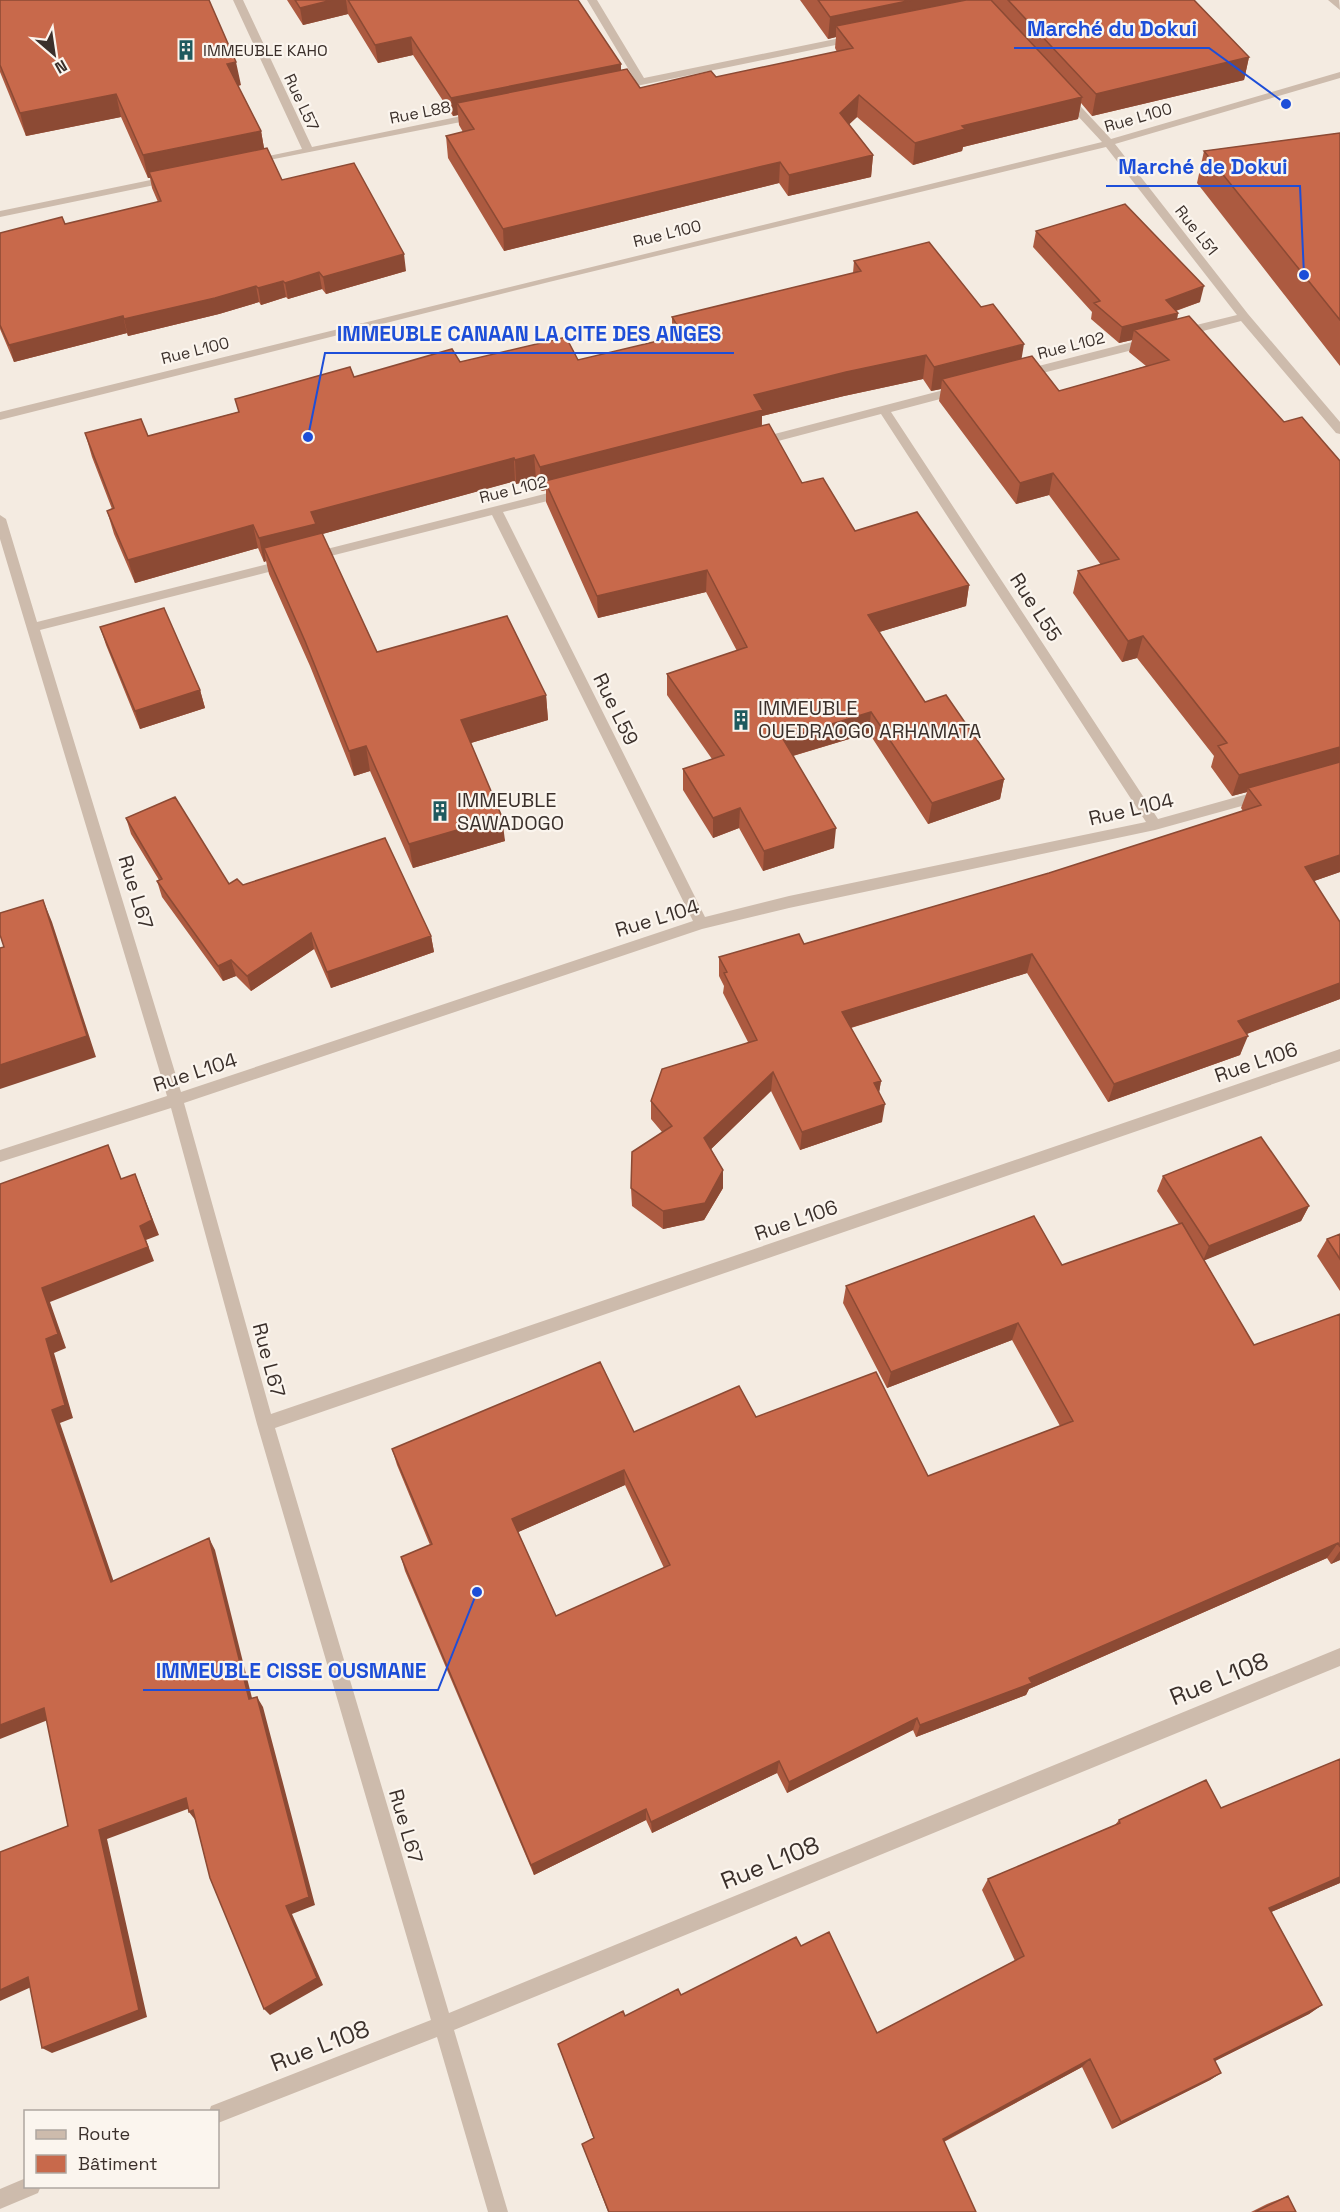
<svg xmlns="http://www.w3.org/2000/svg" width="1340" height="2212" font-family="'Space Grotesk',sans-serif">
<rect width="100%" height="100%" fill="#f4ebe1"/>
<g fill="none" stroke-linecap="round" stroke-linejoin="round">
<!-- minor -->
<path fill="#cdbbac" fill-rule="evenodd" d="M 233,0 L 243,0 L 312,147 L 476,113 L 481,116 L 476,119 L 249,164 L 249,160 L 302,149 Z
M 587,0 L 597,0 L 644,78 L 855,35 L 860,38 L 855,41 L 617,90 L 613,89 L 613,85 L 635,80 Z
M 1328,0 L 1339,0 L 1340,10 Z
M 1340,72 L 1340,78 L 1115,144 L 1248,314 L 1340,422 L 1340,434 L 1336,433 L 1241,321 L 1180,337 L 1176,336 L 1176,330 L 1237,315 L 1106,147 L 549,282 L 0,420 L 0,412 L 1102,142 L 1062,99 L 1062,95 L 1070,95 L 1111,139 Z
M 170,176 L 175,179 L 174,181 L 0,217 L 0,211 Z
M 1148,338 L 1152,339 L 1152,345 L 1023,378 L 1017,374 L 1019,371 Z
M 959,386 L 963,387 L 963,393 L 891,412 L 1158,819 L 1262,790 L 1267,791 L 1269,795 L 1267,799 L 1155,830 L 789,908 L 702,929 L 184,1103 L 271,1414 L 1340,1049 L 1340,1061 L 275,1428 L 449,2013 L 1340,1648 L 1340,1666 L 454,2030 L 508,2212 L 488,2212 L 437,2037 L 218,2123 L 218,2112 L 209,2112 L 211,2106 L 431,2020 L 257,1424 L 171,1108 L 0,1162 L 0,1150 L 167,1096 L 0,539 L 0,515 L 6,519 L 37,622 L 288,559 L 294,563 L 288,567 L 40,630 L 181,1092 L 693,921 L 492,515 L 311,561 L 305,557 L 311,553 L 564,489 L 568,490 L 568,496 L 503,512 L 705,917 L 789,896 L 1146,822 L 881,414 L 759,446 L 753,442 L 759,438 Z
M 26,2178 L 26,2186 L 41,2186 L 38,2193 L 0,2209 L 0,2189 Z"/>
</g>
<!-- wall -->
<path fill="#ac5a40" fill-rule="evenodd" d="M 0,0 L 241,85 L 238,86 L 261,131 L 264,148 L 282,180 L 406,271 L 326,294 L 322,289 L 288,299 L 286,297 L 261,305 L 259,302 L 219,314 L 128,336 L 127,333 L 14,362 L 0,329 L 0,233 L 65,224 L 158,202 L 152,188 L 150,178 L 148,178 L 121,117 L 26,136 L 0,72 Z
M 287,0 L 578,0 L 621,70 L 640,88 L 716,77 L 837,52 L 835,48 L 836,37 L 828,39 L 800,0 L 1194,0 L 1249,57 L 1244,80 L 1092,116 L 1081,103 L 1078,119 L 963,147 L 962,151 L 913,165 L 857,117 L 849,124 L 873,155 L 871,177 L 788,196 L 779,183 L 504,251 L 448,158 L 446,136 L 463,132 L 459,125 L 458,115 L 453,116 L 413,55 L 378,63 L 348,14 L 303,25 Z
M 1340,133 L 1340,366 L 1197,183 L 1204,151 Z
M 1036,231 L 1200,302 L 1176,311 L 1178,313 L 1177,319 L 1284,422 L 1340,461 L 1340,872 L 1314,881 L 1340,999 L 1247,1034 L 1240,1055 L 1108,1102 L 1027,973 L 851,1028 L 881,1081 L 879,1092 L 882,1122 L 800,1150 L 771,1091 L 711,1149 L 723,1170 L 723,1188 L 704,1220 L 663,1229 L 632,1206 L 631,1188 L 662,1132 L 651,1119 L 651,1101 L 748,1042 L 723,993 L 724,986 L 719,976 L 719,957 L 804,944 L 1049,873 L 1243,811 L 1241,808 L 1247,792 L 1232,796 L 1211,767 L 1214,756 L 1137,658 L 1122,662 L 1073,593 L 1078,571 L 1101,565 L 1049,495 L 1016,504 L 939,401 L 941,389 L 931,391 L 923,379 L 844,396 L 762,416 L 762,425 L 802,483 L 855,531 L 969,585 L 966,606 L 879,632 L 925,702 L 1004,779 L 1000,799 L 928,824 L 869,733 L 793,756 L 834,848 L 763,871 L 739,828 L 713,838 L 683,790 L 683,769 L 712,759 L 667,695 L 667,674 L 737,651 L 706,592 L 598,618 L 546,502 L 546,490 L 541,491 L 536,479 L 516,484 L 515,481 L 322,534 L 377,652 L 546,695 L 548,720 L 471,743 L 505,841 L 413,868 L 370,771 L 354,776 L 310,666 L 269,574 L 266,561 L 264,562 L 258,548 L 135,583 L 114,534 L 107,511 L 112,509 L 92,457 L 85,433 L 148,436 L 238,412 L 354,377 L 460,362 L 578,360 L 672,338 L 672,317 L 853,273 L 854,261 L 1022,359 L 1059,391 L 1146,366 L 1129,352 L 1132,340 L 1119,343 L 1091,319 L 1092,312 L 1033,247 Z
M 100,627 L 200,690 L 205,708 L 140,729 L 106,645 Z
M 126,818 L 229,884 L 243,885 L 431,936 L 434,952 L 331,988 L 314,949 L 251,991 L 236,976 L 223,981 L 162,897 L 157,881 L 159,880 L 131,834 Z
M 1163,1176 L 1309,1206 L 1301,1221 L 1204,1260 L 1254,1345 L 1340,1314 L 1340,1560 L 1331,1564 L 1327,1558 L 1029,1689 L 1026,1695 L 916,1737 L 913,1730 L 787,1793 L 777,1773 L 652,1833 L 646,1820 L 534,1875 L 405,1571 L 401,1557 L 430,1545 L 397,1465 L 392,1449 L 634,1432 L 756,1417 L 928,1476 L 1060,1426 L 1012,1340 L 887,1388 L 843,1303 L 846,1286 L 1062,1265 L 1179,1224 L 1157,1191 ZM 625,1485 L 664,1568 L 556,1616 L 518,1532 Z
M 1340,1234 L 1340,1291 L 1317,1256 L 1327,1239 Z
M 1340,1759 L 1340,1883 L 1271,1912 L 1322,2005 L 1309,2014 L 1215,2061 L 1221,2073 L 1210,2080 L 1112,2129 L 1082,2067 L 944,2142 L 976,2212 L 608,2212 L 582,2144 L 594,2139 L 558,2044 L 625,2016 L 681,1995 L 801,1946 L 877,2033 L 1015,1961 L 982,1890 L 988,1879 L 1115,1825 L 1119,1820 L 1221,1808 Z
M 1288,2196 L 1296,2212 L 1251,2212 L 1267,2204 Z"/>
<!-- shaded-wall -->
<path fill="#8c4a34" d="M 332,0 L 346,0 L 348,14 L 303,25 L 300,8 Z
M 912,0 L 977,0 L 836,26 L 836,37 L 828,39 L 830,17 Z
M 411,37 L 413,55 L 378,63 L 375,45 Z
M 1249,57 L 1244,80 L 1092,116 L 1096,94 Z
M 236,62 L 241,85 L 231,87 L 227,64 Z
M 621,64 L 621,81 L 457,103 L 458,115 L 453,116 L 451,98 Z
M 116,94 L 121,117 L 26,136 L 20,113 Z
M 859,95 L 857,117 L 838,135 L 840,113 Z
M 1082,97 L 1078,119 L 963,147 L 962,151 L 913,165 L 915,143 L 962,126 Z
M 261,131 L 265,154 L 149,172 L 150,178 L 148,178 L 143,155 Z
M 873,155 L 871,177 L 788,196 L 789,175 Z
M 780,162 L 779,183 L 504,251 L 503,229 Z
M 404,254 L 406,271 L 326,294 L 323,277 Z
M 319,272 L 322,289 L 288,299 L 285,283 Z
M 283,281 L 286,297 L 261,305 L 258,288 Z
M 256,286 L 259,302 L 219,314 L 128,336 L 124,319 Z
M 1204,286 L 1200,302 L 1163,315 L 1166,300 Z
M 1178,313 L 1175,329 L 1134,330 L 1132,340 L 1119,343 L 1122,327 Z
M 123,316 L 127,333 L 14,362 L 9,345 Z
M 1024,344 L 1020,368 L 942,379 L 941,389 L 931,391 L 934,367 Z
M 926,355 L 923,379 L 844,396 L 762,416 L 761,434 L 545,481 L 546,490 L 541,491 L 540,467 L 754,395 L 846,372 Z
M 534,455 L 536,479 L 516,484 L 515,460 Z
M 514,458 L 515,481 L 319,535 L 264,548 L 266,561 L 264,562 L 259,538 L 311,512 Z
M 1053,473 L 1049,495 L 1016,504 L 1020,483 Z
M 253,525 L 258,548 L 135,583 L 128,560 Z
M 707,570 L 706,592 L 598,618 L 597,596 Z
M 969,585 L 966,606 L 866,636 L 868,615 Z
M 1143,636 L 1137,658 L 1122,662 L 1128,641 Z
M 200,690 L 205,708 L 140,729 L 135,711 Z
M 546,695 L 548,720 L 464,745 L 461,720 Z
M 871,712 L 869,733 L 782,759 L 783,739 Z
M 366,746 L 370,771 L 354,776 L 349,751 Z
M 1340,747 L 1340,764 L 1248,788 L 1247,792 L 1232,796 L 1239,775 Z
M 1004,779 L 1000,799 L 928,824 L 932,803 Z
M 740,808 L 739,828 L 713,838 L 713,818 Z
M 502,817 L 505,841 L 413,868 L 409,844 Z
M 836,828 L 834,848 L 763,871 L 764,851 Z
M 1340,855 L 1340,872 L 1297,887 L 1305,867 Z
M 43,900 L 52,922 L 96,1057 L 0,1089 L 0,1065 Z
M 311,933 L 314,949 L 251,991 L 247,976 Z
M 431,936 L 434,952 L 331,988 L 327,972 Z
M 1032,954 L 1027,973 L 840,1031 L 842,1012 Z
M 231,960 L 236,976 L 223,981 L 218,966 Z
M 1340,983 L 1340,999 L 1230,1040 L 1238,1021 Z
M 1248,1036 L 1240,1055 L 1108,1102 L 1114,1084 Z
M 773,1072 L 771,1091 L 704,1156 L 704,1138 Z
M 881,1081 L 878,1099 L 874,1083 Z
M 885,1104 L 882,1122 L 800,1150 L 802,1132 Z
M 723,1170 L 723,1188 L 704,1220 L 663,1229 L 663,1211 Z
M 135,1174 L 159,1235 L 146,1240 L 154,1261 L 50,1302 L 66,1348 L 54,1353 L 73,1418 L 60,1423 L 118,1594 L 111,1582 L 52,1410 L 42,1288 L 140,1226 Z
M 1309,1206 L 1301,1221 L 1203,1261 L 1209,1246 Z
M 1018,1323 L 1012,1340 L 887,1388 L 891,1372 Z
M 624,1470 L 625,1485 L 514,1534 L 512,1519 Z
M 209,1538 L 215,1550 L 255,1710 L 249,1699 Z
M 1338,1543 L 1327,1558 L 1029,1689 L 1026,1695 L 916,1737 L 920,1725 Z
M 1340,1551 L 1340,1560 L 1331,1564 Z
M 257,1697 L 263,1707 L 315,1905 L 292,1914 L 323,1985 L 270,2015 L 264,2009 L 286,1906 Z
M 44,1708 L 53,1718 L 0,1739 L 0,1725 Z
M 917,1718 L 913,1730 L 787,1793 L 789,1782 Z
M 779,1761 L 777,1773 L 652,1833 L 651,1822 Z
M 186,1798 L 193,1807 L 107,1839 L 147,2017 L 52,2053 L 42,2048 L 99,1830 Z
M 646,1809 L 646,1820 L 534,1875 L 531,1865 Z
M 193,1810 L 196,1821 L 189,1812 Z
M 1340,1877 L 1340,1883 L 1257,1918 L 1269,1908 Z
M 28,1977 L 38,1984 L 0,2001 L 0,1990 Z
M 1322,2005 L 1309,2014 L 1203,2067 L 1214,2059 Z
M 1090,2059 L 1082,2067 L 937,2145 L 943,2139 Z
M 1221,2073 L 1210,2080 L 1112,2129 L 1121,2122 Z"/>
<!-- building -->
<path fill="#c8694b" stroke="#8c4a34" stroke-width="1.5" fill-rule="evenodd" d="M 0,0 L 209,0 L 236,62 L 227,64 L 261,131 L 143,155 L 116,94 L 20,113 L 0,65 Z
M 295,0 L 332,0 L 300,8 Z
M 348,0 L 578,0 L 621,64 L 451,98 L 411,37 L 375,45 Z
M 818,0 L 912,0 L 830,17 Z
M 966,0 L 991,0 L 1082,97 L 962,126 L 965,129 L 915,143 L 859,95 L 840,113 L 873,155 L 789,175 L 780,162 L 503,229 L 446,136 L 474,129 L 457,103 L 627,69 L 640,88 L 711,71 L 716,77 L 853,48 L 836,26 Z
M 1008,0 L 1194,0 L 1249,57 L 1096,94 Z
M 1340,133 L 1340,320 L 1204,151 Z
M 267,148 L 282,180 L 354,163 L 404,254 L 323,277 L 319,272 L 285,283 L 283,281 L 258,288 L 256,286 L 215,298 L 124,319 L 123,316 L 9,345 L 0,325 L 0,233 L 62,217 L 65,224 L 161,201 L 149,172 Z
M 1125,204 L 1204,286 L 1166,300 L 1178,313 L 1122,327 L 1094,303 L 1100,301 L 1036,231 Z
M 929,242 L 981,307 L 993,304 L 1024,344 L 934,367 L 926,355 L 846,372 L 754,395 L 763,410 L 540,467 L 534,455 L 515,460 L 514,458 L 311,512 L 316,524 L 259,538 L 253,525 L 128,560 L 107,511 L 114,508 L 85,433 L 141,419 L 148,436 L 239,412 L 235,399 L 350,367 L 354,377 L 452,349 L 460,362 L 566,337 L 578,360 L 683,335 L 672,317 L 861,271 L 854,261 Z
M 1189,316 L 1284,422 L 1302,417 L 1340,461 L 1340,747 L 1239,775 L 1218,746 L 1227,743 L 1143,636 L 1128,641 L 1078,571 L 1119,559 L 1053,473 L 1020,483 L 942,379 L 1032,356 L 1059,391 L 1169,360 L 1134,330 Z
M 769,424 L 802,483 L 823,478 L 855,531 L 917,512 L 969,585 L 868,615 L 925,702 L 946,695 L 1004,779 L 932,803 L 871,712 L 783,739 L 836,828 L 764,851 L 740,808 L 713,818 L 683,769 L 724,755 L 667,674 L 747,647 L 707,570 L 597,596 L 545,481 Z
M 322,533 L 377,652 L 507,616 L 546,695 L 461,720 L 502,817 L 409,844 L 366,746 L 349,751 L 305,641 L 264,548 Z
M 164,608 L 200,690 L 135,711 L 100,627 Z
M 1340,762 L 1340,855 L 1305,867 L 1340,922 L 1340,983 L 1238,1021 L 1248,1036 L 1114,1084 L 1032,954 L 842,1012 L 881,1081 L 874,1083 L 885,1104 L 802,1132 L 773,1072 L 704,1138 L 723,1170 L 705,1203 L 663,1211 L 631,1188 L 632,1152 L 672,1126 L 651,1101 L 662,1069 L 757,1040 L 724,973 L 727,972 L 719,957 L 799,934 L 804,944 L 1049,873 L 1261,805 L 1248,788 Z
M 175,797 L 229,884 L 237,879 L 243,885 L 385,838 L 431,936 L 327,972 L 311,933 L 247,976 L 231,960 L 218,966 L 157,881 L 162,879 L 126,818 Z
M 43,900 L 87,1036 L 0,1065 L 0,948 L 4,947 L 0,935 L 0,913 Z
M 1261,1137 L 1309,1206 L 1209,1246 L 1163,1176 Z
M 108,1145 L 121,1179 L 135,1174 L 152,1220 L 140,1226 L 148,1247 L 42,1288 L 58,1334 L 46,1339 L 65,1405 L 52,1410 L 111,1582 L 209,1538 L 249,1699 L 257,1697 L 309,1897 L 286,1906 L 317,1978 L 264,2009 L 210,1878 L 193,1810 L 189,1812 L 186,1798 L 99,1830 L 139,2010 L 42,2048 L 28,1977 L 0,1990 L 0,1852 L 68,1826 L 44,1708 L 0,1725 L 0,1184 Z
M 1034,1216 L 1062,1265 L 1182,1223 L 1254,1345 L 1340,1314 L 1340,1547 L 1338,1543 L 1029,1678 L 1032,1683 L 920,1725 L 917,1718 L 789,1782 L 779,1761 L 651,1822 L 646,1809 L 531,1865 L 401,1557 L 432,1544 L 392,1449 L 600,1362 L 634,1432 L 739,1386 L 756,1417 L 876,1372 L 928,1476 L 1073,1421 L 1018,1323 L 891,1372 L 846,1286 ZM 624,1470 L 670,1565 L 556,1616 L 512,1519 Z
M 1340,1234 L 1340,1259 L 1327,1239 Z
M 1340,1759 L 1340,1877 L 1269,1908 L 1322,2005 L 1214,2059 L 1221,2073 L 1121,2122 L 1090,2059 L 943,2139 L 976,2212 L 609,2212 L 582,2144 L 594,2138 L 558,2044 L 623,2011 L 625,2016 L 678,1989 L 681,1995 L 796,1937 L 801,1946 L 829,1932 L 877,2033 L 1024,1956 L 988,1879 L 1120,1823 L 1119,1820 L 1206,1780 L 1221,1808 Z
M 1288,2196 L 1296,2212 L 1255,2212 Z"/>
<!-- icons -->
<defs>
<g id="building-bare" transform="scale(1.62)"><path d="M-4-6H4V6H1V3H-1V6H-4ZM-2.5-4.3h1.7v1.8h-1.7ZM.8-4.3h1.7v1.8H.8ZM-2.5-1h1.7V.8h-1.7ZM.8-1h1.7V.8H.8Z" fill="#1f5a5e" stroke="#fbf5ee" stroke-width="2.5" paint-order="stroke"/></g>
</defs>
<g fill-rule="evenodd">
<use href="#building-bare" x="186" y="50"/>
<use href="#building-bare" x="741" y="720"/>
<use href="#building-bare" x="440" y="811"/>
</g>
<g text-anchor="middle" stroke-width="4.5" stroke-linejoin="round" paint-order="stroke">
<!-- far-poi labels -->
<g font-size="16" fill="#3b302b" stroke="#fbf5ee" text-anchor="start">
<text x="203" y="56">IMMEUBLE KAHO</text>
</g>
<!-- far-street labels -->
<g font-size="16" fill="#3b302b" stroke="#fbf5ee">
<text transform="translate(302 102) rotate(65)" y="6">Rue L57</text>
<text transform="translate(420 112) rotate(-11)" y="6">Rue L88</text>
<text transform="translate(1138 117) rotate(-16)" y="6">Rue L100</text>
<text transform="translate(1197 230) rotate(52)" y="6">Rue L51</text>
<text transform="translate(667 233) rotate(-14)" y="6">Rue L100</text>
<text transform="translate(1071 345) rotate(-14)" y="6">Rue L102</text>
<text transform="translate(195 350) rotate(-14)" y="6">Rue L100</text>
<text transform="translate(513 489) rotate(-14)" y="6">Rue L102</text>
</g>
<!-- street labels -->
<g font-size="20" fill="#3b302b" stroke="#fbf5ee">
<text transform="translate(1036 607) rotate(57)" y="7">Rue L55</text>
<text transform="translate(616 709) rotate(64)" y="7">Rue L59</text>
<text transform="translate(1131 809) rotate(-13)" y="7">Rue L104</text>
<text transform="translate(136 892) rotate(73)" y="7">Rue L67</text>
<text transform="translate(657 918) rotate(-17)" y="7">Rue L104</text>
<text transform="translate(1256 1062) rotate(-19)" y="7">Rue L106</text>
<text transform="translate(195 1072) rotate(-18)" y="7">Rue L104</text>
<text transform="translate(796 1220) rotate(-19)" y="7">Rue L106</text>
<text transform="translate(269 1360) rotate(75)" y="7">Rue L67</text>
<text transform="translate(406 1826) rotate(74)" y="7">Rue L67</text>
</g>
<!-- poi labels -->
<g font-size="20" fill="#3b302b" stroke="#fbf5ee" text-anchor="start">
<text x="758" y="715">IMMEUBLE<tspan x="758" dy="23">OUEDRAOGO ARHAMATA</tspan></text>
<text x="457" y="807">IMMEUBLE<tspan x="457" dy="23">SAWADOGO</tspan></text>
</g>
<!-- near-street labels -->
<g font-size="24" fill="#3b302b" stroke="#fbf5ee">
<text transform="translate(1219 1679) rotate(-22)" y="8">Rue L108</text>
<text transform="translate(770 1863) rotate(-22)" y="8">Rue L108</text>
<text transform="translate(320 2046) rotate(-21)" y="8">Rue L108</text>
</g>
</g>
<!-- callouts -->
<path fill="none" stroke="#1d4ed8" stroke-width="2" d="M1286 104L1209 48H1014M1304 275L1300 186H1106M308 437L325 353H734M477 1592L438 1690H143"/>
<g fill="#1d4ed8" stroke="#fbf5ee" stroke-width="2">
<circle cx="1286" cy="104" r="6"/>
<circle cx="1304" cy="275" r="6"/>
<circle cx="308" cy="437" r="6"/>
<circle cx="477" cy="1592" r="6"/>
</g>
<g font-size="21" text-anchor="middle" font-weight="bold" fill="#1d4ed8" stroke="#fbf5ee" stroke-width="4.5" stroke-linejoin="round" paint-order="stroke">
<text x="1112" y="36">Marché du Dokui</text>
<text x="1203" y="174">Marché de Dokui</text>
<text x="529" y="341">IMMEUBLE CANAAN LA CITE DES ANGES</text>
<text x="291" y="1678">IMMEUBLE CISSE OUSMANE</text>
</g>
<!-- legend -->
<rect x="24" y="2110" width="195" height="78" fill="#fbf5ee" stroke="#aea6a0" stroke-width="1.5"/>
<rect x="36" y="2130" width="30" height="9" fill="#cdbbac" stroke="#aea6a0" stroke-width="1.5"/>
<text x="78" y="2140" font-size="18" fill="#3b302b">Route</text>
<rect x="36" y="2155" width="30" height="18" fill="#c8694b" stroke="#aea6a0" stroke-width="1.5"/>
<text x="78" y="2170" font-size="18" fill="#3b302b">Bâtiment</text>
<!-- north arrow -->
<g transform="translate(54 54) rotate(151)" stroke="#fbf5ee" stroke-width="4.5" paint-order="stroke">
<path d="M0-4.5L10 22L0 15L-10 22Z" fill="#3b302b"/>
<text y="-9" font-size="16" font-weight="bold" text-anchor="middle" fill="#3b302b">N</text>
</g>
</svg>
